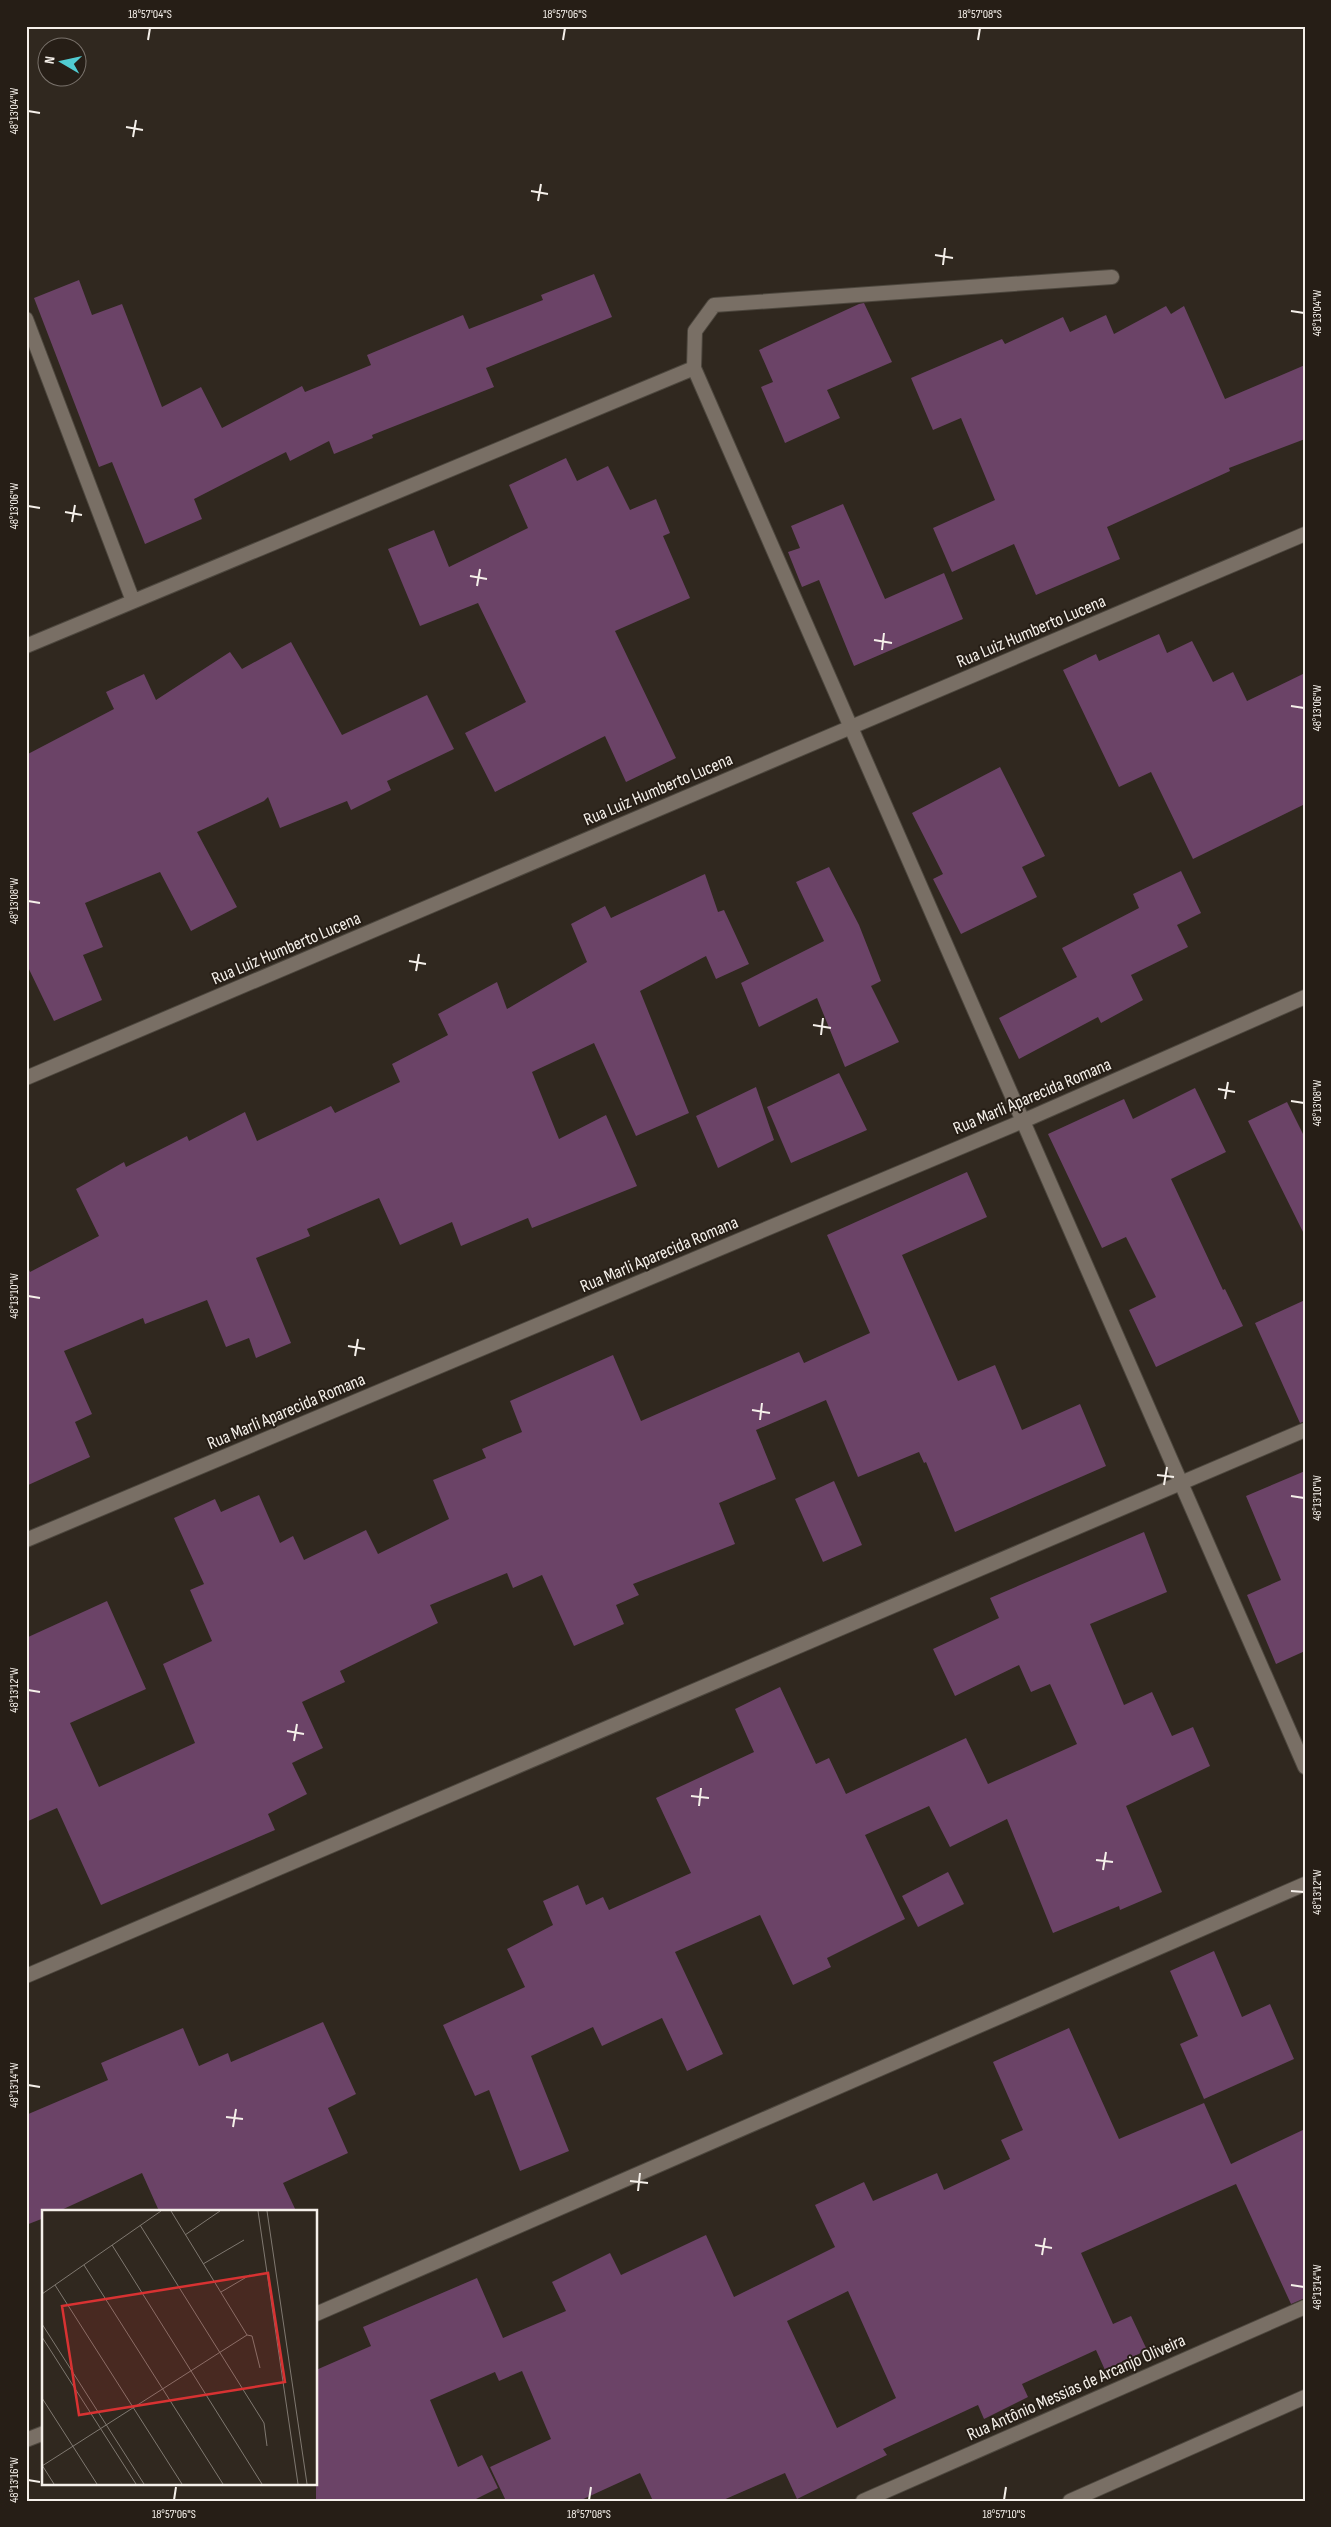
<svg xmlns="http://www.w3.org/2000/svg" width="1331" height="2527" font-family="'Sofia Sans Condensed',sans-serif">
<rect width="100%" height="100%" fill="#30281f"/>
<!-- building -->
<path fill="#6b4367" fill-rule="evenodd" d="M 594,274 L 612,317 L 486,368 L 494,387 L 372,435 L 373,438 L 334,454 L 329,441 L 290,461 L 286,452 L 194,499 L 202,519 L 145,544 L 112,462 L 99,467 L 34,298 L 79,280 L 92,315 L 122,304 L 162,407 L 201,387 L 222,428 L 302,386 L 305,392 L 371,365 L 367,355 L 463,315 L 469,329 L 543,300 L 541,295 Z
M 864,303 L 892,362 L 827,390 L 840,418 L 785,443 L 761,387 L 773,382 L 759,350 L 859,304 Z
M 1166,306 L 1171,314 L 1184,306 L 1225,399 L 1305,365 L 1305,439 L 1229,468 L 1230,471 L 1107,527 L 1120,559 L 1036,595 L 1014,544 L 952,572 L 933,528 L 995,500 L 961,418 L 933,430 L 911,378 L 1002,339 L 1005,344 L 1063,317 L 1070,332 L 1106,315 L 1114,334 Z
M 566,458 L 577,481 L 608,466 L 630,510 L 656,499 L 670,533 L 663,536 L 690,598 L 615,631 L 676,758 L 626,782 L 605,736 L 495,792 L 465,733 L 526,702 L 478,603 L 420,626 L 388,549 L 434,530 L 449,567 L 528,528 L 509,485 Z
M 843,504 L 885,599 L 944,573 L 963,619 L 854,666 L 819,580 L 802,587 L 788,552 L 800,548 L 791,526 Z
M 1159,634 L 1167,653 L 1192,641 L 1213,682 L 1233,672 L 1247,701 L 1305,673 L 1305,804 L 1193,859 L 1151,772 L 1119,787 L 1063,670 L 1096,654 L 1099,661 Z
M 291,642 L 342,735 L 427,695 L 454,749 L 387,781 L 391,790 L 351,810 L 347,801 L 280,828 L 268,797 L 264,801 L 197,832 L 237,907 L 191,931 L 160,872 L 85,903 L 103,947 L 83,955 L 102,1000 L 54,1021 L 26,963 L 26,755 L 114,709 L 106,692 L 144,674 L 156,700 L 230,652 L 242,669 Z
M 1000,767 L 1045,856 L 1022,867 L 1037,897 L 961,934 L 933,879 L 943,874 L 912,813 Z
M 829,867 L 859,925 L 881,981 L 871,986 L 899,1042 L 845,1067 L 817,998 L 759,1027 L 741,983 L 824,941 L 796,882 Z
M 1181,871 L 1201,913 L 1177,925 L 1188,947 L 1131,975 L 1143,1000 L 1101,1023 L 1098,1017 L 1019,1059 L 999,1018 L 1077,977 L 1062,948 L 1139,908 L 1133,894 Z
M 705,874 L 718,912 L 724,910 L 749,964 L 716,979 L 706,956 L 640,991 L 689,1113 L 636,1136 L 594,1043 L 532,1072 L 559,1139 L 606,1115 L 637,1186 L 532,1228 L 528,1218 L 461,1246 L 452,1222 L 400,1245 L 379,1198 L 307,1229 L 310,1236 L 256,1258 L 291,1343 L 256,1358 L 249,1338 L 226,1347 L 207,1300 L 145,1324 L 143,1318 L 64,1351 L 92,1414 L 75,1422 L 90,1457 L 26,1486 L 26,1263 L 30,1272 L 99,1236 L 76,1189 L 124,1162 L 126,1167 L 187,1136 L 189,1141 L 245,1112 L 257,1141 L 331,1106 L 335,1113 L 400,1082 L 392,1064 L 448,1035 L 438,1014 L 497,982 L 507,1009 L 587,962 L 571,924 L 605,906 L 611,918 Z
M 839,1073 L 867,1130 L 791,1163 L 767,1107 Z
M 756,1087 L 774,1140 L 718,1168 L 696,1116 Z
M 1195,1088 L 1226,1152 L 1171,1179 L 1223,1290 L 1225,1289 L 1243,1326 L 1156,1367 L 1129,1310 L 1156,1297 L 1126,1237 L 1102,1248 L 1048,1134 L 1124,1099 L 1133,1119 Z
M 1287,1102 L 1305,1138 L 1305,1236 L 1248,1121 Z
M 967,1172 L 987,1217 L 902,1255 L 958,1381 L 995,1365 L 1022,1430 L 1080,1404 L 1106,1466 L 955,1532 L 926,1462 L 924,1463 L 919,1452 L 858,1477 L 826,1400 L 756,1430 L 776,1479 L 719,1503 L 735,1544 L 633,1584 L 639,1595 L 616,1605 L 624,1624 L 574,1646 L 542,1575 L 513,1588 L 507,1573 L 430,1605 L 438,1623 L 340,1671 L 345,1682 L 302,1702 L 323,1748 L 292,1763 L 307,1794 L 268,1814 L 275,1830 L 101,1905 L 57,1808 L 26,1822 L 26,1638 L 107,1601 L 146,1689 L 70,1723 L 99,1787 L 195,1743 L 163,1664 L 212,1641 L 190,1590 L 204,1584 L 174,1518 L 215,1499 L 221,1512 L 259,1495 L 280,1543 L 293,1536 L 304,1560 L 366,1530 L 378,1554 L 449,1519 L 433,1480 L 486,1458 L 482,1449 L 522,1432 L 510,1401 L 613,1355 L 641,1421 L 799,1352 L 804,1363 L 870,1333 L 827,1235 Z
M 1305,1300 L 1305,1421 L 1300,1423 L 1255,1323 Z
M 1305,1471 L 1305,1651 L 1276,1664 L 1247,1595 L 1281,1580 L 1246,1496 Z
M 834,1481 L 862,1545 L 823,1562 L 795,1499 Z
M 1144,1532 L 1167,1592 L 1090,1624 L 1124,1705 L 1152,1692 L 1172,1736 L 1193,1727 L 1210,1766 L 1126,1806 L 1162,1892 L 1120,1910 L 1119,1906 L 1053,1933 L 1007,1819 L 950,1847 L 929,1806 L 865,1835 L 905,1919 L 827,1958 L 831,1967 L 793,1985 L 760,1915 L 675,1952 L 723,2054 L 687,2071 L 662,2018 L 602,2046 L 593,2027 L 531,2056 L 569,2151 L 520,2171 L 489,2090 L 475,2096 L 443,2025 L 525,1987 L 507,1949 L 553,1925 L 543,1901 L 578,1885 L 586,1905 L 603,1897 L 609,1910 L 691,1873 L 656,1798 L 754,1752 L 735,1709 L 780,1687 L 816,1764 L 829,1758 L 846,1794 L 966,1738 L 988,1784 L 1077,1744 L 1050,1684 L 1031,1692 L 1019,1665 L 955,1696 L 933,1649 L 999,1618 L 990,1598 Z
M 948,1872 L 964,1904 L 918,1927 L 902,1896 Z
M 1214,1951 L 1242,2017 L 1270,2004 L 1294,2059 L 1204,2099 L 1180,2044 L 1198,2036 L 1170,1971 Z
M 323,2022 L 356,2094 L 328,2108 L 348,2153 L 283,2183 L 296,2211 L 159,2211 L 142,2173 L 59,2211 L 44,2211 L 44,2218 L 26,2225 L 26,2115 L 108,2080 L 101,2063 L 183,2028 L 199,2066 L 228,2053 L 231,2062 Z
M 1069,2028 L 1119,2139 L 1204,2103 L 1231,2164 L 1305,2129 L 1305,2298 L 1291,2304 L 1236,2184 L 1081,2253 L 1113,2324 L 1131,2316 L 1147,2350 L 1105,2370 L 1096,2350 L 1022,2384 L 1028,2397 L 984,2419 L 978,2405 L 883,2449 L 887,2455 L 797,2499 L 785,2473 L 721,2501 L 653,2501 L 640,2473 L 579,2501 L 506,2501 L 490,2467 L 551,2439 L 522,2371 L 499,2381 L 495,2372 L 430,2400 L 458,2467 L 482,2455 L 498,2488 L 472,2501 L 316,2501 L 316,2370 L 371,2346 L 363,2327 L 477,2278 L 503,2338 L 566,2311 L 552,2282 L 610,2253 L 621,2275 L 706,2235 L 734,2297 L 835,2247 L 815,2205 L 864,2182 L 873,2201 L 937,2173 L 944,2190 L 1010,2159 L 1001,2140 L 1023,2130 L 993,2062 ZM 848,2291 L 896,2398 L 837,2428 L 787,2321 Z"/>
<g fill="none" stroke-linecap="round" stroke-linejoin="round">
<!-- minor casing -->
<g stroke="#4d473e" stroke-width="16">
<path id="minor" d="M 1112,277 L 714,305 L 695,331 L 694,368 L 1305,1767
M 26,319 L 133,601
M 26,646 L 694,368
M 26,1078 L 1305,534
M 26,1540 L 1023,1121 L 1305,997
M 26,1976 L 1305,1430
M 316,2314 L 1305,1884
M 26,2440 L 44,2433
M 863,2501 L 1305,2307
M 1070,2501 L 1305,2397"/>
</g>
<!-- minor -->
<use href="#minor" stroke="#796f65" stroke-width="14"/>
</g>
<!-- ticks -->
<path fill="none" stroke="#f5f0ea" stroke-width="2" d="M 148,40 L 150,28M 563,40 L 565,28M 978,40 L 980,28M 28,111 L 40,113M 126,127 L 143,130M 133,137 L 136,120M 531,191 L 548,194M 538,201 L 541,184M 935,255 L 953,258M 943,265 L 945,248M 1291,311 L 1304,313M 28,506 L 40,508M 65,512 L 82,515M 72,522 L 75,505M 470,576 L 487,579M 477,586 L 480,569M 874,640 L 892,643M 882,650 L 884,633M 1291,706 L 1304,708M 28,901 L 40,903M 409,961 L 426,964M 416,971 L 419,954M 813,1025 L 831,1028M 821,1035 L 823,1018M 1218,1089 L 1235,1092M 1225,1099 L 1228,1082M 1291,1101 L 1304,1103M 28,1296 L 40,1298M 348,1346 L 365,1349M 355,1356 L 358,1339M 752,1410 L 770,1413M 760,1420 L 762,1403M 1157,1475 L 1174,1477M 1164,1485 L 1167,1467M 1291,1496 L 1304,1498M 28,1690 L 40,1692M 287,1731 L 304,1734M 294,1741 L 297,1724M 691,1796 L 709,1798M 699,1806 L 701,1788M 1096,1860 L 1113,1862M 1103,1870 L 1106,1852M 1291,1891 L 1304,1892M 28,2085 L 40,2087M 226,2117 L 243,2119M 233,2127 L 236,2109M 630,2181 L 648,2183M 638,2191 L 640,2173M 1035,2245 L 1052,2248M 1042,2255 L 1045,2238M 1291,2285 L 1304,2287M 28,2480 L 40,2482M 174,2500 L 176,2487M 589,2500 L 591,2487M 1004,2500 L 1006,2487"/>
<g text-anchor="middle" stroke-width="4" stroke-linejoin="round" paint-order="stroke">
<!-- street labels -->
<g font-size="18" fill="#f5f0ea" stroke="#261e16">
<text transform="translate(1031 631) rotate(-23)" y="6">Rua Luiz Humberto Lucena</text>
<text transform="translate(658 789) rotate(-23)" y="6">Rua Luiz Humberto Lucena</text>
<text transform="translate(286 948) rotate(-23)" y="6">Rua Luiz Humberto Lucena</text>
<text transform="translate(1032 1096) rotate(-23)" y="6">Rua Marli Aparecida Romana</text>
<text transform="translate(659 1254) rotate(-23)" y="6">Rua Marli Aparecida Romana</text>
<text transform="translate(286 1411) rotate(-23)" y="6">Rua Marli Aparecida Romana</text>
<text transform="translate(1076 2387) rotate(-24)" y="6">Rua Antônio Messias de Arcanjo Oliveira</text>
</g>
</g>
<!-- overview -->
<g transform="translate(42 2210)">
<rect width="275" height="275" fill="#30281f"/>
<path fill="none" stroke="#7f7870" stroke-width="1" d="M 129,1 L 205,125 L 210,126 L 218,158M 216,1 L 256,274M 225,1 L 265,274M 98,15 L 222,213 L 225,236M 143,25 L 178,1M 70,35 L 220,274M 161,54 L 202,30M 42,55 L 181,274M 13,75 L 140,274M 179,82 L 208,65M 0,84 L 119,1M 0,114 L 102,274M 0,127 L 94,274M 0,188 L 55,274M 0,255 L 12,274M 0,256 L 205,125"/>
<path fill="#d83232" fill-opacity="0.15" stroke="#d83232" stroke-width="2.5" d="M 226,63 L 243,172 L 37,205 L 20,96 Z"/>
<rect width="275" height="275" fill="none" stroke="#f5f0ea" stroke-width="2.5"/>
</g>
<!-- border -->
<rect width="1331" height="2527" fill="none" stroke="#261e16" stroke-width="55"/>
<!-- north arrow -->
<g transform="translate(62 62) rotate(279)"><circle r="24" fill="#261e16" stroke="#79726b"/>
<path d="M0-4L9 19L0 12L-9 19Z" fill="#51ccd2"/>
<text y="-8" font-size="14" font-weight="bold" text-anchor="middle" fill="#f5f0ea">N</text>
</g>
<rect x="28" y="28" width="1276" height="2472" fill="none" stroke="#f5f0ea" stroke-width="2"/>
<g font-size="12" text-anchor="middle" fill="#f5f0ea">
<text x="150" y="18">18°57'04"S</text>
<text x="565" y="18">18°57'06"S</text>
<text x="980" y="18">18°57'08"S</text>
<text transform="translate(14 111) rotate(-90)" y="4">48°13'04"W</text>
<text transform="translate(1317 313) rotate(-90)" y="4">48°13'04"W</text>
<text transform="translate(14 506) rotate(-90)" y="4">48°13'06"W</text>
<text transform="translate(1317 708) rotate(-90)" y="4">48°13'06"W</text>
<text transform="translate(14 901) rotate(-90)" y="4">48°13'08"W</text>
<text transform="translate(1317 1103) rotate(-90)" y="4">48°13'08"W</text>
<text transform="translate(14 1296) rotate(-90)" y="4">48°13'10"W</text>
<text transform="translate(1317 1498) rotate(-90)" y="4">48°13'10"W</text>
<text transform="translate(14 1690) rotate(-90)" y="4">48°13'12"W</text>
<text transform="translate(1317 1892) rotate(-90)" y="4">48°13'12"W</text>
<text transform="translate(14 2085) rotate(-90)" y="4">48°13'14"W</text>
<text transform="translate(1317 2287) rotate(-90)" y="4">48°13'14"W</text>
<text transform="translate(14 2480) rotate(-90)" y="4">48°13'16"W</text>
<text x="174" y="2518">18°57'06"S</text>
<text x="589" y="2518">18°57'08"S</text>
<text x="1004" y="2518">18°57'10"S</text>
</g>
</svg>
